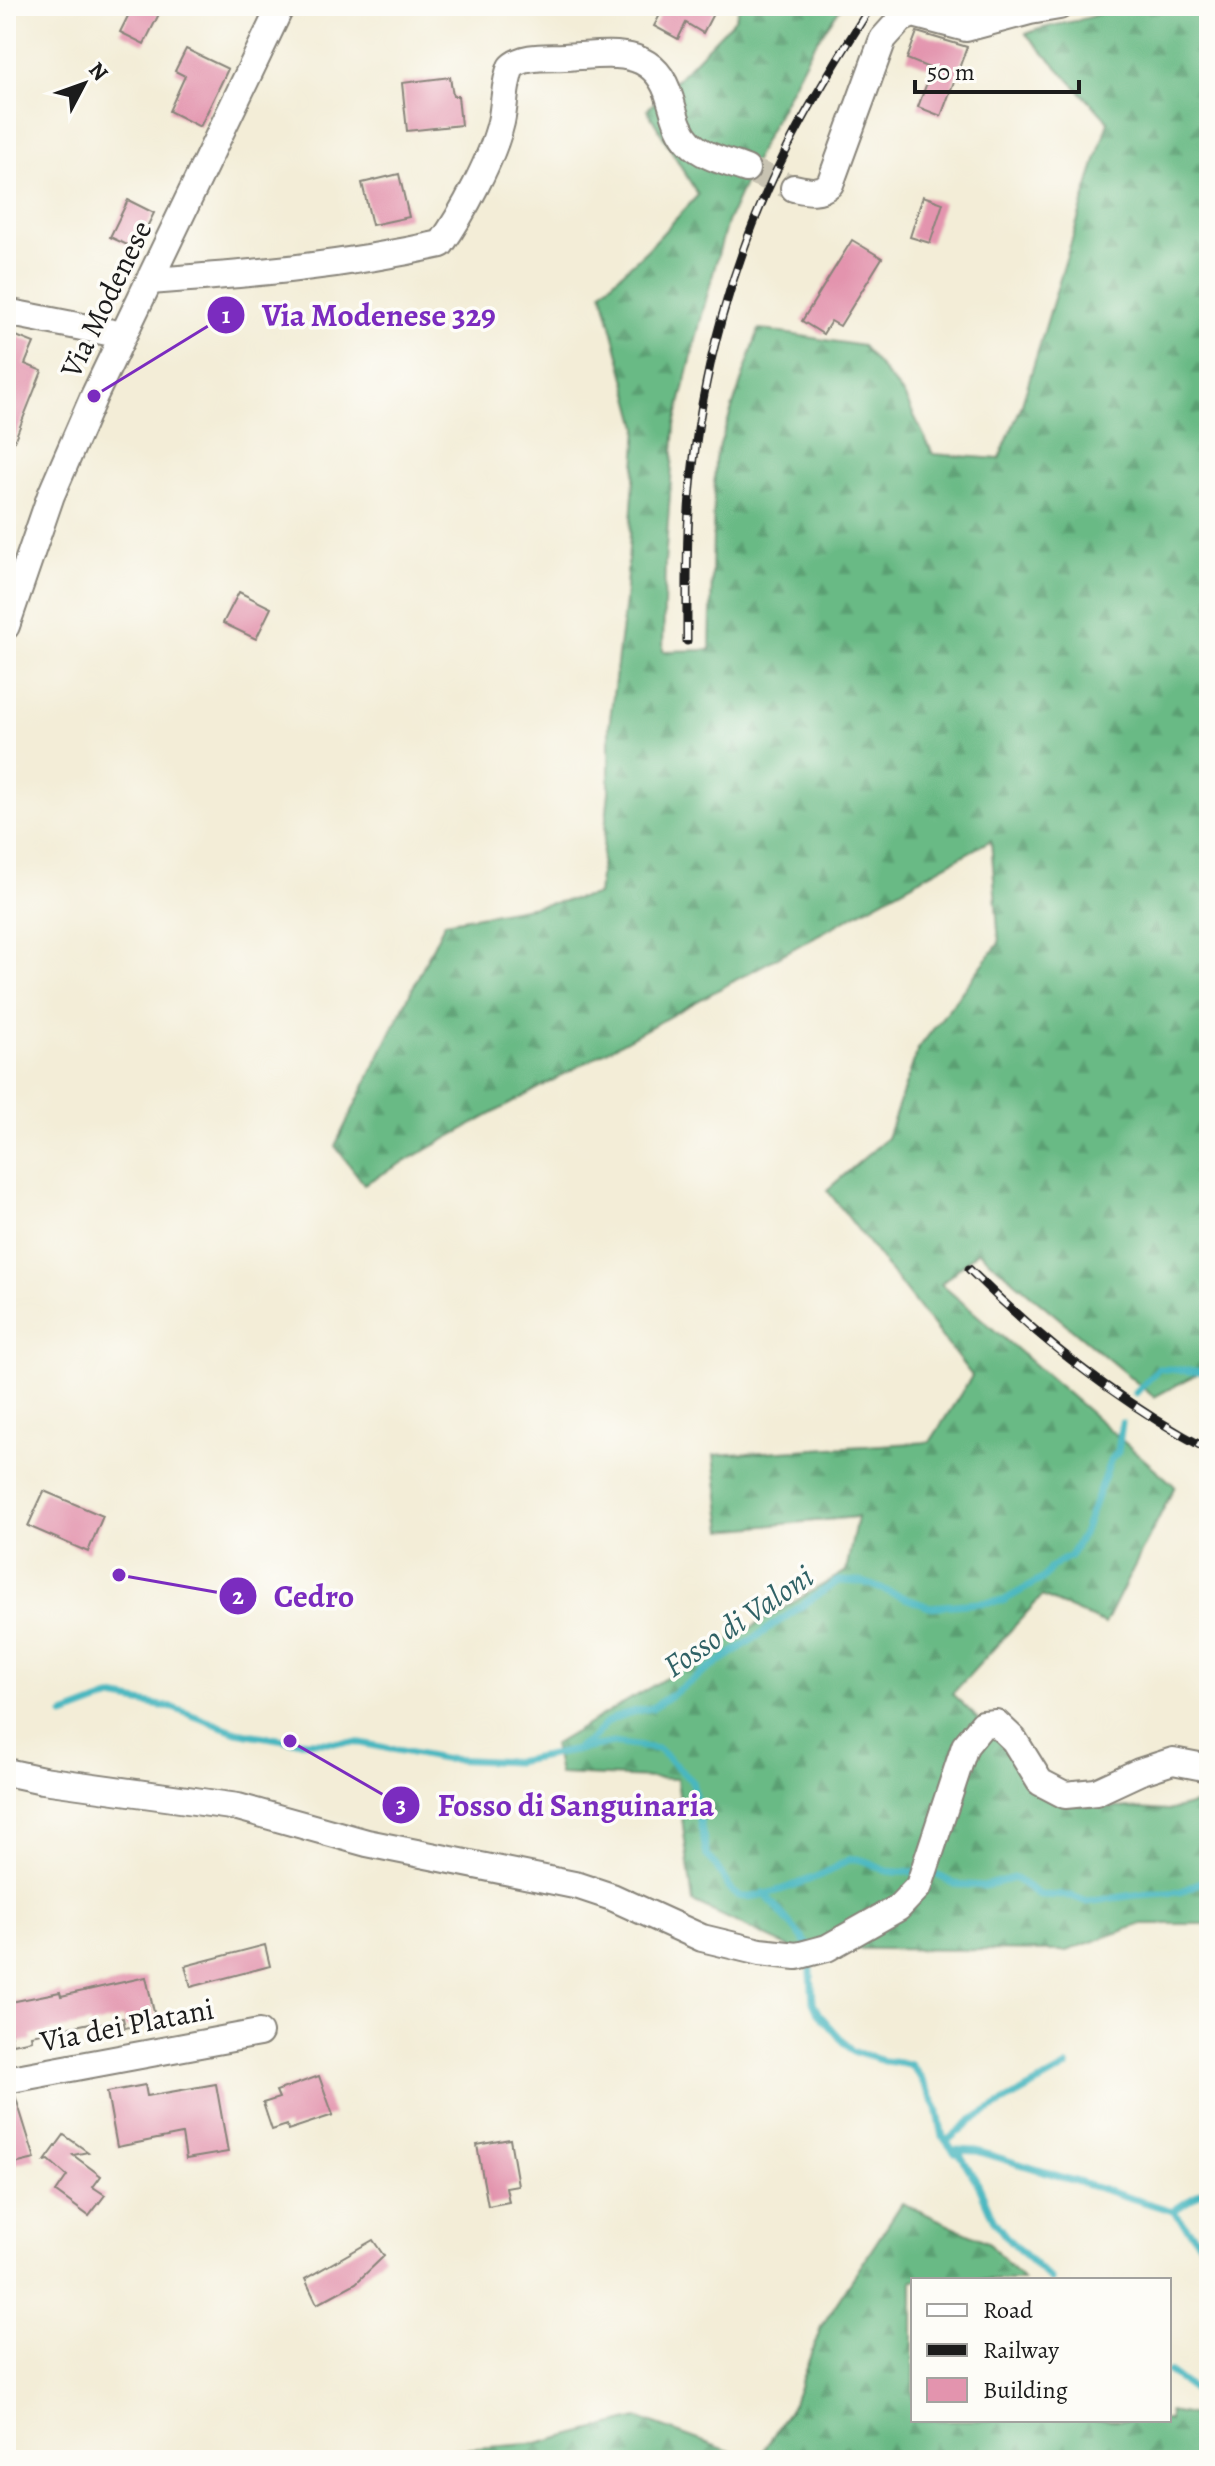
<svg xmlns="http://www.w3.org/2000/svg" width="1215" height="2466" font-family="Alegreya,serif">
<defs>
<pattern id="forest-firs" width="22" height="20" patternUnits="userSpaceOnUse" patternTransform="scale(2)"><rect width="22" height="20" fill="#69ba85"/><path d="M5 1l3.5 6h-7zM16 11l3.5 6h-7z" fill="#5a9f72"/></pattern>
</defs>
<rect width="100%" height="100%" fill="#fdfcf7"/>
<filter id="ink" filterUnits="userSpaceOnUse"><feTurbulence type="fractalNoise" baseFrequency=".0125" numOctaves="2"/><feDisplacementMap in="SourceGraphic" scale="16" xChannelSelector="R" yChannelSelector="G"/><feConvolveMatrix kernelMatrix="1 2 1 2 8 2 1 2 1" color-interpolation-filters="sRGB"/></filter>
<filter id="wash" filterUnits="userSpaceOnUse"><feTurbulence type="fractalNoise" baseFrequency=".006" numOctaves="4" result="noise"/><feDisplacementMap in="SourceGraphic" scale="32" xChannelSelector="R" yChannelSelector="G"/><feGaussianBlur stdDeviation="1.8" result="paint"/><feColorMatrix in="noise" values="0 0 0 0 0 0 0 0 0 0 0 0 0 0 0 0 0 1.4 0 .05"/><feComposite in="paint" operator="in"/></filter>
<g filter="url(#wash)">
<rect width="100%" height="100%" fill="#f3edd7"/>
<!-- forest -->
<path fill="url(#forest-firs)" stroke="#426b50" stroke-width="2" d="M 740,6 L 842,6 L 812,48 L 762,144 L 727,222 L 704,307 L 675,425 L 665,563 L 663,651 L 710,650 L 715,459 L 759,329 L 862,346 L 904,395 L 933,454 L 999,459 L 1021,407 L 1108,121 L 1026,34 C 1054,21 1088,24 1113,6 L 1209,6 L 1209,1368 L 1154,1397 L 978,1251 L 941,1284 L 1175,1486 L 1105,1624 L 1042,1596 L 952,1694 L 1069,1804 L 1167,1811 L 1209,1800 L 1209,1924 L 1142,1924 L 1066,1951 L 791,1948 L 693,1902 L 677,1779 L 559,1774 L 553,1745 L 846,1571 L 857,1517 L 723,1530 L 714,1455 L 930,1442 L 972,1376 L 827,1190 L 887,1138 L 918,1049 L 999,943 L 991,840 L 364,1184 L 335,1146 L 445,922 L 598,895 L 609,792 L 609,727 L 625,601 L 638,427 L 602,291 L 647,250 L 698,195 L 647,110 L 735,19 Z
M 902,2203 L 988,2242 L 1023,2280 L 913,2280 L 913,2420 L 1169,2420 L 1169,2411 L 1209,2418 L 1209,2460 L 758,2460 L 793,2403 L 821,2327 Z
M 638,2418 L 754,2460 L 376,2460 L 375,2456 L 541,2443 Z"/>
<g fill="none" stroke-linecap="round" stroke-linejoin="round">
<!-- stream -->
<path stroke="#48b7c0" stroke-width="7" d="M 1136,1393 L 1158,1369 C 1176,1368 1191,1373 1209,1371
M 64,1715 L 112,1697 L 173,1708 L 236,1732 L 290,1741 L 361,1743 L 442,1759 L 469,1760 L 515,1762 L 613,1743 L 658,1749 L 692,1781 L 707,1856 C 721,1866 723,1885 737,1895 C 751,1904 815,1878 831,1870 C 838,1867 845,1860 852,1859 C 863,1857 876,1868 887,1871 C 897,1873 907,1872 917,1872
M 578,1747 C 591,1743 598,1731 608,1722 C 621,1713 637,1711 652,1708 L 838,1581 L 863,1582 L 929,1607 L 1003,1601 L 1044,1578 L 1051,1567 L 1070,1556 L 1083,1534 L 1111,1459 L 1118,1452 L 1122,1423
M 930,1871 L 954,1884 L 984,1886 L 1014,1878 L 1039,1895 L 1072,1896 L 1087,1902 L 1135,1895 L 1180,1892 L 1209,1878
M 764,1893 L 809,1946
M 810,1959 L 813,2002 L 818,2013 L 852,2051 L 884,2061 L 910,2064 L 919,2075 L 937,2108 L 943,2137 L 955,2153 L 961,2156 L 978,2184 L 994,2221 L 1007,2238 L 1051,2280
M 947,2141 L 972,2120 L 1067,2067
M 955,2150 L 977,2151 L 1173,2211 L 1209,2253
M 1173,2211 L 1209,2187
M 1169,2372 L 1203,2397"/>
</g>
<g id="blocks">
<!-- building -->
<path fill="#e394ae" d="M 133,6 L 163,6 L 144,44 L 120,32 Z
M 653,6 L 717,6 L 703,33 L 686,23 L 678,39 L 654,26 L 662,11 Z
M 917,32 L 967,47 L 941,116 L 918,107 L 932,69 L 907,59 Z
M 186,49 L 228,69 L 200,127 L 169,111 L 185,76 L 175,71 Z
M 450,77 L 453,96 L 458,96 L 461,125 L 407,131 L 402,83 Z
M 399,174 L 409,217 L 372,225 L 362,183 Z
M 923,196 L 943,203 L 930,243 L 910,237 Z
M 128,200 L 154,213 L 136,249 L 110,237 Z
M 852,240 L 882,258 L 840,326 L 831,321 L 823,334 L 802,321 Z
M 6,332 L 34,343 L 25,364 L 42,371 L 7,459 Z
M 239,592 L 271,608 L 256,639 L 223,623 Z
M 44,1491 L 103,1516 L 88,1552 L 28,1526 Z
M 265,1945 L 270,1966 L 191,1987 L 185,1966 Z
M 146,1977 L 156,2021 L 125,2028 L 123,2018 L 90,2026 L 90,2023 L 31,2035 L 32,2040 L 12,2044 L 6,2003 L 60,1992 L 61,1996 Z
M 319,2076 L 333,2115 L 288,2130 L 287,2125 L 272,2130 L 263,2103 L 279,2098 L 276,2091 Z
M 216,2084 L 228,2152 L 186,2159 L 182,2134 L 117,2147 L 107,2092 L 145,2085 L 147,2096 Z
M 15,2095 L 35,2159 L 6,2166 L 6,2096 Z
M 64,2135 L 88,2152 L 73,2155 L 101,2176 L 93,2187 L 105,2195 L 89,2216 L 56,2192 L 67,2176 L 49,2160 L 45,2161 Z
M 510,2139 L 518,2185 L 506,2187 L 509,2202 L 488,2206 L 477,2145 Z
M 373,2240 L 384,2256 L 356,2283 L 317,2304 L 305,2279 Z"/>
</g>
</g>
<g filter="url(#ink)">
<use href="#blocks" fill-opacity="0" stroke="#88847a" stroke-width="2"/>
<g fill="none" stroke-linecap="round" stroke-linejoin="round">
<!-- minor-tunnel -->
<path stroke="#c8c3b2" stroke-width="26" stroke-dasharray="26 13" stroke-linecap="butt" d="M 746,169 L 794,188"/>
<!-- minor casing -->
<g stroke="#88847a" stroke-width="30">
<path id="minor" d="M 794,188 C 808,191 819,194 830,184 L 883,39 L 901,19 L 913,14 L 966,28 L 1030,11 L 1059,6
M 150,281 C 251,274 342,266 441,244 C 462,215 493,157 501,122 C 505,104 504,84 511,67 C 524,55 547,58 564,57 C 609,55 655,44 670,99 C 675,115 678,131 690,143 C 704,157 728,162 746,169
M 6,312 L 123,335
M 6,626 L 51,495 L 94,396 L 281,6
M 6,1772 L 43,1780 L 238,1807 L 367,1843 L 579,1886 L 612,1897 L 702,1938 L 760,1952 L 797,1956 L 827,1948 L 898,1908 L 919,1886 L 965,1746 L 983,1724 L 996,1723 L 1014,1740 L 1040,1782 L 1065,1795 L 1096,1792 L 1139,1772 L 1173,1761 L 1209,1768
M 6,2080 L 259,2033"/>
</g>
<!-- minor -->
<use href="#minor" stroke="#fff" stroke-width="26"/>
<!-- rail casing -->
<g stroke="#1c1c1c" stroke-width="9">
<path id="rail" d="M 687,641 C 687,593 686,544 690,496 C 700,376 733,254 788,147 C 813,98 842,52 871,6
M 969,1269 C 1041,1341 1118,1402 1209,1450"/>
</g>
<!-- rail -->
<use href="#rail" stroke="#fdfcf7" stroke-width="6" stroke-dasharray="18" stroke-linecap="butt"/>
</g>
</g>
<g text-anchor="middle" stroke-width="7" stroke-linejoin="round" paint-order="stroke">
<!-- street labels -->
<g font-size="30" fill="#1c1c1c" stroke="#fdfcf7">
<text transform="translate(106 299) rotate(-64)" y="10">Via Modenese</text>
<text transform="translate(127 2025) rotate(-11)" y="10">Via dei Platani</text>
</g>
<!-- water labels -->
<g font-size="32" font-style="italic" fill="#306266" stroke="#fdfcf7">
<text transform="translate(738 1621) rotate(-34)" y="11">Fosso di Valoni</text>
</g>
</g>
<!-- callouts -->
<path fill="none" stroke="#7b2cbf" stroke-width="3" d="M94 396L226 315M119 1575L238 1596M290 1741L401 1805"/>
<g fill="#7b2cbf" stroke="#fdfcf7" stroke-width="3">
<circle cx="94" cy="396" r="8"/>
<circle cx="119" cy="1575" r="8"/>
<circle cx="290" cy="1741" r="8"/>
<circle cx="226" cy="315" r="20"/>
<circle cx="238" cy="1596" r="20"/>
<circle cx="401" cy="1805" r="20"/>
</g>
<g font-size="24" text-anchor="middle" font-weight="bold" fill="#fff">
<text x="226" y="323">1</text>
<text x="238" y="1604">2</text>
<text x="401" y="1813">3</text>
</g>
<g font-size="32" text-anchor="middle" font-weight="bold" fill="#7b2cbf" stroke="#fdfcf7" stroke-width="7" stroke-linejoin="round" paint-order="stroke">
<text x="379" y="326">Via Modenese 329</text>
<text x="314" y="1607">Cedro</text>
<text x="576" y="1816">Fosso di Sanguinaria</text>
</g>
<!-- margin -->
<rect width="1215" height="2466" fill="none" stroke="#fdfcf7" stroke-width="32"/>
<!-- legend -->
<rect x="911" y="2278" width="260" height="144" fill="#fdfcf7" stroke="#a3a29f" stroke-width="2"/>
<rect x="927" y="2304" width="40" height="12" fill="#ffffff" stroke="#a3a29f" stroke-width="2"/>
<text x="983" y="2318" font-size="24" fill="#1c1c1c">Road</text>
<rect x="927" y="2344" width="40" height="12" fill="#1c1c1c" stroke="#a3a29f" stroke-width="2"/>
<text x="983" y="2358" font-size="24" fill="#1c1c1c">Railway</text>
<rect x="927" y="2378" width="40" height="24" fill="#e394ae" stroke="#a3a29f" stroke-width="2"/>
<text x="983" y="2398" font-size="24" fill="#1c1c1c">Building</text>
<!-- north arrow -->
<g transform="translate(84 84) rotate(49)" stroke="#fdfcf7" stroke-width="6" paint-order="stroke">
<path d="M0-6L14 30L0 20L-14 30Z" fill="#1c1c1c"/>
<text y="-12" font-size="22" font-weight="bold" text-anchor="middle" fill="#1c1c1c">N</text>
</g>
<!-- scale -->
<path d="M915 80v12h164v-12" fill="none" stroke="#1c1c1c" stroke-width="4"/>
<text x="927" y="80" font-size="24" fill="#1c1c1c" stroke="#fdfcf7" stroke-width="6" paint-order="stroke">50 m</text>
</svg>
